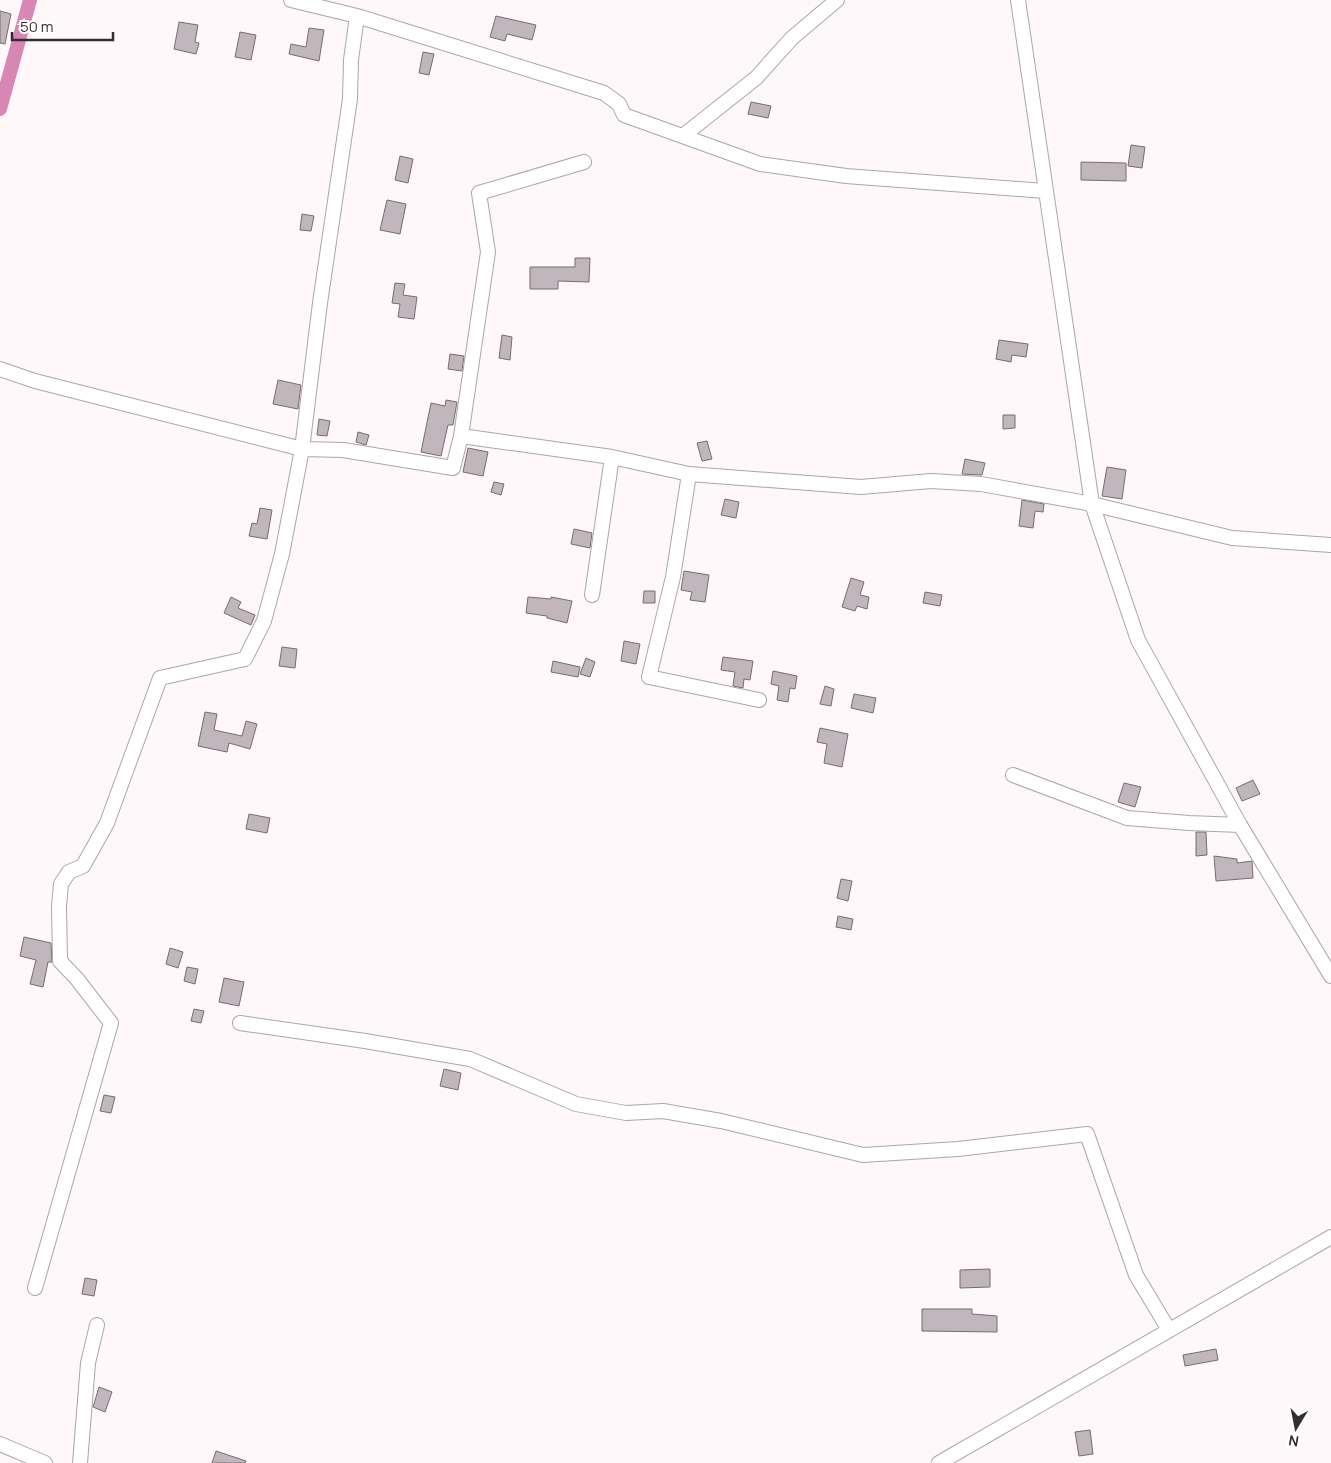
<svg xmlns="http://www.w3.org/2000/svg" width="1331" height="1463" font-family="Manrope,sans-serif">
<rect width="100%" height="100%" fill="#fef8fb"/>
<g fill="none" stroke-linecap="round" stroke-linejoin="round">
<!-- canal -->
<path stroke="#d886b4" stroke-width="14" d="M 0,109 L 30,0"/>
</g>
<!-- building -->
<path fill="#c0b6bb" stroke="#766d71" d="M 0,11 L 11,14 L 5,44 L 0,43 Z
M 496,16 L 536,25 L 532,40 L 507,34 L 505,41 L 490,37 Z
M 179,22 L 198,25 L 195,42 L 199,43 L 196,54 L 174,49 Z
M 309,28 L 324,30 L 319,61 L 289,54 L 291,44 L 306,47 Z
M 240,32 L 256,35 L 251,60 L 235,57 Z
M 423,52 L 434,54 L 429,75 L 419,73 Z
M 751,102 L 771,106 L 768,118 L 748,114 Z
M 1131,145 L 1145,147 L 1142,168 L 1128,166 Z
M 400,156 L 413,159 L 408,183 L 395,180 Z
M 1081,162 L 1126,163 L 1126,181 L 1081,180 Z
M 387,200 L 406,204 L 400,234 L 380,230 Z
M 302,214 L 314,216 L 311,231 L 300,230 Z
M 575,258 L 590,258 L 589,282 L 558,281 L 558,289 L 530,289 L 530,267 L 575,267 Z
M 395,283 L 405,284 L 403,295 L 417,297 L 414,319 L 398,317 L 400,304 L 392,303 Z
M 502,335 L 512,337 L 510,360 L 499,358 Z
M 999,340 L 1028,344 L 1026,357 L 1012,355 L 1011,362 L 996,359 Z
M 450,354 L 464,356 L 462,371 L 448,369 Z
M 278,380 L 301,385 L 298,409 L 273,404 Z
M 446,400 L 457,402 L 453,425 L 448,425 L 441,456 L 421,452 L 431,403 L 445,406 Z
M 1003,415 L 1015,415 L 1015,428 L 1003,429 Z
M 319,419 L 330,421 L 327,436 L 317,435 Z
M 358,432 L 369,435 L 366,445 L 356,442 Z
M 707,441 L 712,459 L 702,461 L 697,443 Z
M 468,448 L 488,452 L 483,476 L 463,472 Z
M 965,459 L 985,463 L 982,475 L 962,474 Z
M 1107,467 L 1126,470 L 1122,499 L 1102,496 Z
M 494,482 L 504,484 L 501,495 L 491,492 Z
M 725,499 L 739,502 L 736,518 L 721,515 Z
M 1022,500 L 1044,504 L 1043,512 L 1035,511 L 1033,528 L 1019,526 Z
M 260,508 L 272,510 L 267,539 L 249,536 L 252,523 L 257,524 Z
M 574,529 L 592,533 L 590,548 L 571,544 Z
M 684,571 L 709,575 L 705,602 L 690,600 L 692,592 L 681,590 Z
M 851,578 L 864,582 L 860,595 L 869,597 L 867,609 L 857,606 L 855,611 L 842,607 Z
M 644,591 L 655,591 L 655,603 L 643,603 Z
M 925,592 L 942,595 L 940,606 L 923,603 Z
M 231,597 L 241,602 L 238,608 L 255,615 L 251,625 L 224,613 Z
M 528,597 L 551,599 L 551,597 L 572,601 L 567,623 L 547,618 L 547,616 L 526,613 Z
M 624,641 L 640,644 L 636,664 L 621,661 Z
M 282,647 L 297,649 L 295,668 L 279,666 Z
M 723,657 L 753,661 L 750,680 L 744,679 L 743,688 L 733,686 L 735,672 L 721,670 Z
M 586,658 L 595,662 L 590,677 L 580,674 Z
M 553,661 L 580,667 L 578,677 L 551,672 Z
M 773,671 L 797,676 L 795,689 L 790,688 L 788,702 L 777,700 L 779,686 L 771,684 Z
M 825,686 L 834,689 L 831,706 L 820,704 Z
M 854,694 L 876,698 L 873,713 L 851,708 Z
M 205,712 L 217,714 L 214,730 L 242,736 L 246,721 L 257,724 L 250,749 L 229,743 L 227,752 L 198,746 Z
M 820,728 L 848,734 L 842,767 L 824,763 L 827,744 L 817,742 Z
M 1253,780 L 1260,794 L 1242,801 L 1236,788 Z
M 1124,783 L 1141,787 L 1135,807 L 1118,802 Z
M 249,814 L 270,818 L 267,833 L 246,829 Z
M 1196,832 L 1206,832 L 1207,855 L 1196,856 Z
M 1214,856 L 1237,859 L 1237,863 L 1252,861 L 1253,878 L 1216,881 Z
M 841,879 L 852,881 L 848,901 L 837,898 Z
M 838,916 L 853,919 L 851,930 L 836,927 Z
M 24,937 L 51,943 L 52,962 L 48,962 L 43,987 L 30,984 L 36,960 L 20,956 Z
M 170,948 L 183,952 L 178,968 L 166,964 Z
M 187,967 L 198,969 L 195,984 L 184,981 Z
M 224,978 L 244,982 L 239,1006 L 219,1002 Z
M 194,1009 L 204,1011 L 201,1023 L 191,1021 Z
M 444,1069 L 461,1073 L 458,1090 L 440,1086 Z
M 104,1095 L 115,1097 L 111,1113 L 100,1111 Z
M 990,1269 L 990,1287 L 960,1288 L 960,1270 Z
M 85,1278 L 97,1280 L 94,1296 L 82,1294 Z
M 922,1309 L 972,1309 L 972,1314 L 997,1316 L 997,1332 L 922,1331 Z
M 1216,1349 L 1218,1360 L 1185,1366 L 1183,1355 Z
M 99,1387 L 112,1392 L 105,1412 L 93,1407 Z
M 1090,1430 L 1093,1454 L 1079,1456 L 1075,1432 Z
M 216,1451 L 246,1461 L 245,1463 L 212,1463 Z"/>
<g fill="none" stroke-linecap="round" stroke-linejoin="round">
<!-- minor casing -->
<g stroke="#aea4a9" stroke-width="16">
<path id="minor" d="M 291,0 L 357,16 L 604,93 L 619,104 L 624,115 L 760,164 L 846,176 L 1045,191
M 1018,0 L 1092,504 L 1138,640 L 1240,825 L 1331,976
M 684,135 L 756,78 L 792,38 L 837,0
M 0,369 L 35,381 L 302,449 L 343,450 L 453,468 L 461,436 L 612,457 L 689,474 L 861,487 L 931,481 L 981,484 L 1092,504 L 1232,538 L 1331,545
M 461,436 L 488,252 L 479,193 L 584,162
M 689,474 L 673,577 L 649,677 L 759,700
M 592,595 L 612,457
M 1013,775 L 1127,818 L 1189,823 L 1240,825
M 240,1023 L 365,1041 L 470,1059 L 576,1104 L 626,1113 L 663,1111 L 721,1121 L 863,1155 L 958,1149 L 1087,1134 L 1136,1275 L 1169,1330
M 35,1288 L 111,1023 L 77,979 L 60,961 L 59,906 L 61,884 L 69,872 L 83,866 L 107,823 L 160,678 L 245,659 L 264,621 L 282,554 L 302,449 L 320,303 L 350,99 L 351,60 L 357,16
M 0,1444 L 45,1463
M 80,1463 L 88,1363 L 97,1325
M 939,1463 L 1331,1237"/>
</g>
<!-- minor -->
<use href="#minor" stroke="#fff" stroke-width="14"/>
</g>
<!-- north arrow -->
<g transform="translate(1296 1428) rotate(190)" stroke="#ffffff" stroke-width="4" paint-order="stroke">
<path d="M0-4L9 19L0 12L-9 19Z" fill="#322e30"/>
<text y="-8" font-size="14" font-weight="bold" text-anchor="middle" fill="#322e30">N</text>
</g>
<!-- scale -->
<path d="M12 32v8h101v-8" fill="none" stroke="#322e30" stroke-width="2.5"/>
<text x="20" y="32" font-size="15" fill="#322e30" stroke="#ffffff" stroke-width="4" paint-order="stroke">50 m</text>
</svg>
